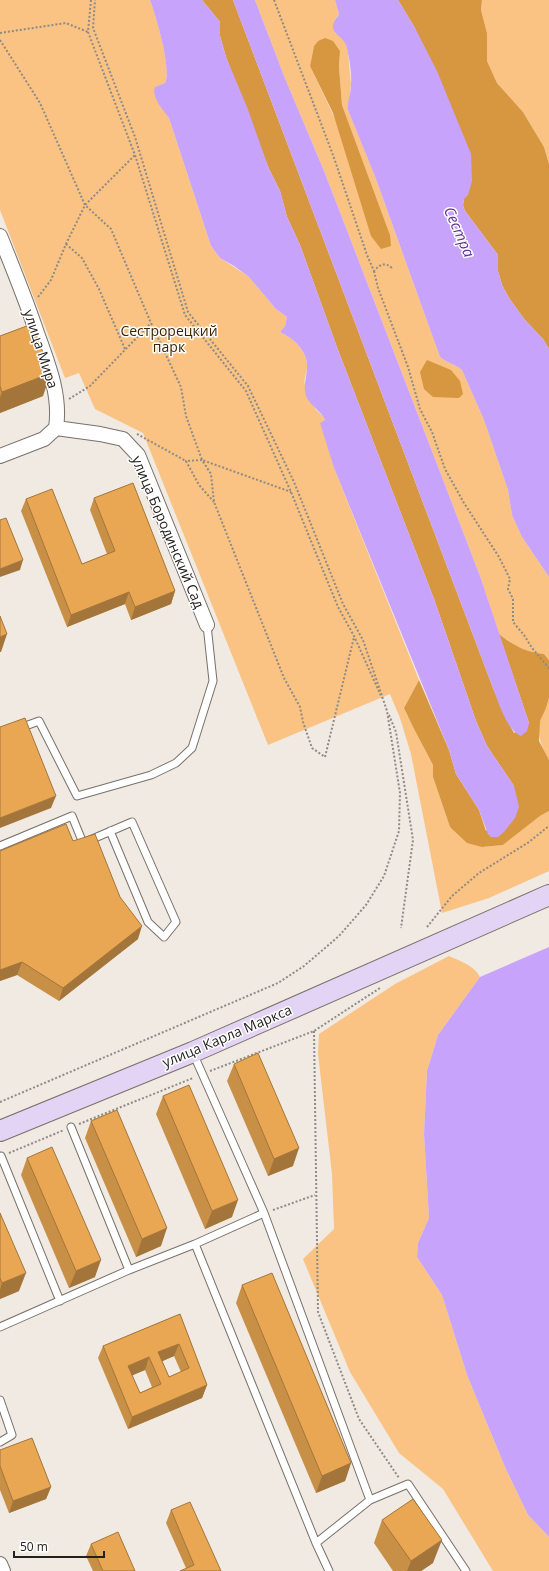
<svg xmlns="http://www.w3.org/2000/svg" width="549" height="1571" font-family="'Open Sans',sans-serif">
<rect width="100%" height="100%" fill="#f0eae2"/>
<!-- green -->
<path fill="#fac383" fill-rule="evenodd" d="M 0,0 L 150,0 C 156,16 172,69 165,83 L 158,86 L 157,99 L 169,118 L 211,246 L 220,258 L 248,276 L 276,309 L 287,317 L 285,326 L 280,332 C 293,338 308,351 307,367 C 307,373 303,380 305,385 C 306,392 311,402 315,408 C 318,413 323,414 325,420 L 321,423 L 334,468 L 419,680 L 404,708 L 414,729 L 433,765 L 433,777 L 450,827 L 482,847 L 503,845 L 540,816 L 549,811 L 549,871 L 489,898 L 442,913 L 411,754 L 400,718 L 390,694 L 268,745 L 143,433 L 95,409 L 79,373 L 65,378 L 0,210 Z
M 255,0 L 335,0 L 339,14 L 335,20 L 335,32 L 345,41 L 348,53 L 351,84 L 348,110 L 376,179 L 440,357 C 447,363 455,364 462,370 L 484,420 L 508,490 L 512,515 L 522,537 L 549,577 L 549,660 L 544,654 L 530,653 L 516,646 L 499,634 L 480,576 L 353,246 L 324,171 L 284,76 ZM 318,41 L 340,51 L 339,67 L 342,105 L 390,235 L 310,66 L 314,46 Z
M 482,0 L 549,0 L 549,164 L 544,147 L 523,112 L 497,83 L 487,61 L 487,33 L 481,10 Z
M 549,698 L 549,760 C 542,749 536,733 540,719 C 543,712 547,706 549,698 Z
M 449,956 C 460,961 475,966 480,977 L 438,1035 L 427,1071 L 424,1134 L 429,1218 L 418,1243 L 417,1257 L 442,1295 L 467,1375 L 505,1467 L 528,1515 L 549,1537 L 549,1571 L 493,1571 L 443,1489 L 399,1453 L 350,1372 L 303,1259 L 334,1229 L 332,1174 L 318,1054 L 319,1034 L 395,984 Z"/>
<!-- forest -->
<path fill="#d79741" d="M 202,0 L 233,0 L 493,688 L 506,718 L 514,733 L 529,723 L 499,634 C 515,646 524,652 544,654 L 549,660 L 549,698 L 546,708 L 540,721 L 539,741 L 549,760 L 549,811 L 540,816 L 503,845 L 482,847 L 467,843 L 450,827 L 433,777 L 433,765 L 414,729 L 404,708 L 419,680 L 449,750 L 456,774 L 479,810 L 486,831 L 514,786 L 487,746 L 476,721 L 434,599 L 338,350 L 300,245 L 287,217 L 280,191 L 269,169 L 226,57 L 220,36 L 220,22 Z
M 398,0 L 482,0 L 481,10 L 487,33 L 487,61 L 497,83 L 523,112 L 544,147 L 549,164 L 549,349 L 543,339 L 525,320 L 509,298 L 502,285 L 498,271 L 498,255 L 465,211 L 463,205 L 464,199 L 415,28 Z
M 325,38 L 333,41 L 340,51 L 339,67 L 342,105 L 390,235 L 391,246 L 381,249 L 371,236 L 333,113 L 310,66 L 314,46 L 318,41 Z
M 427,360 L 451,370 L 460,381 L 463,394 L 459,398 L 433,397 L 424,389 L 420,372 Z"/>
<!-- water -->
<path fill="#c7a3fb" d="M 150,0 L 202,0 L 220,22 L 220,36 L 226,57 L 247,107 L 269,169 L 280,191 L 287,217 L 300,245 L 338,350 L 434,599 L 476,721 L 487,746 L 514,786 L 519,807 L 515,818 L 504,832 L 498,837 L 491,837 L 488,834 L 479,810 L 456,774 L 449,750 L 334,468 L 320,423 L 325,420 C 322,412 311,406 307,398 C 302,387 307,378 307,367 C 308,351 293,338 280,332 L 285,326 L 287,317 L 276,309 L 248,276 L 234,266 L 220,258 L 211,246 L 169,118 C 163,110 151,97 155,87 L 165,83 C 172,70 156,16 150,0 Z
M 233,0 L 255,0 L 284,76 L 324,171 L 353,246 L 480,576 L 529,723 L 527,731 L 521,736 C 506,729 499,703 493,688 Z
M 335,0 L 398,0 L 415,28 L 437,71 L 471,154 L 472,181 L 468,195 L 464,199 L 463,205 L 465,211 L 498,255 L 498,271 L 502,285 L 509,298 L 525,320 L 543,339 L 549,349 L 549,577 L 522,537 L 512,515 L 508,490 L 484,420 L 462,370 C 455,364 447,363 440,357 L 376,179 L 348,110 C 347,101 351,94 351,85 C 352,73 349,56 346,45 C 343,36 329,33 334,22 C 335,19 338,17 339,14 Z
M 549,947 L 549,1537 L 528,1515 L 505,1467 L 467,1375 L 442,1295 L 417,1257 L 418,1243 L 429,1218 L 424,1134 L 427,1071 L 438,1035 L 480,977 Z"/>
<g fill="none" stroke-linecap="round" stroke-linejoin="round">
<!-- lane casing -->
<g stroke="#77716b" stroke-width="9">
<path id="lane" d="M 20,728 L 39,721 L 77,796 L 151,775 L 176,763 L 192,748 L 213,681 L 207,625
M 0,846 L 72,816 L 83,843 L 132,822 L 176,922 L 164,937 L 148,922 L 110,831
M 193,1053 L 264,1213 L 370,1500
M 71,1127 L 129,1270
M 1,1156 L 60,1301
M 195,1244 L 264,1213
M 0,1327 L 129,1270 L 195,1244 L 316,1543
M 0,1400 L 12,1435 L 0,1442
M 329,1571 L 316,1543 L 370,1500 L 408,1484 L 466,1571"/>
</g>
<!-- street casing -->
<g stroke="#77716b" stroke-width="16">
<path id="street" d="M 0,236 C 13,268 26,300 37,333 C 48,364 61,395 56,428 L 44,439 L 0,456
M 56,428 L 100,434 L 123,439 L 138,455 L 207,625
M 0,1564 L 3,1571"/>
</g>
<!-- secondary casing -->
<g stroke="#77716b" stroke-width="22">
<path id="secondary" d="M 0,1131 L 193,1052 L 549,895"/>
</g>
<!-- path -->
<path stroke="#8e8a84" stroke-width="2" stroke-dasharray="2 2" stroke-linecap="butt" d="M 91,0 L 88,32 L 135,155 L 185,315 L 246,391 L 291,492 L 338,607 L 354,636 L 382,698
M 274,0 L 333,155 L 367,255 L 374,271 C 380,264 385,262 392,268
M 0,33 L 66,23 L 88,32
M 0,40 L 40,103 L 85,205 L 111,229 L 151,323 L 181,387 L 186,416 L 202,460 L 291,492
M 66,244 L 82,258 L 99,289 L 125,349
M 374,271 L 378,288 L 408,367 L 420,409 L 432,432 L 445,469 L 464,503 L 499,557 L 510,579 L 508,589 L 513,599 L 513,622 L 524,635 L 532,648 L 549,668
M 38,297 L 51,280 L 66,244 L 85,205 L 135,155
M 69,399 L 90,386 L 151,323
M 137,434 L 186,461
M 214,502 L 199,485 L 186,461 L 202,460 L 211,474 L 214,502 L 284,678 L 300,707 L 303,722 L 312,748 L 325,757 L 354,637
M 389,715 L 396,732 L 413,840 L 401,928
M 427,927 L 452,896 L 479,873 L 529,842 L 549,826
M 314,1031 L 318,1312 L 359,1419 L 399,1478
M 210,1071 L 314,1031 L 380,988
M 0,1102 L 278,983 L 304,966 L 339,936 L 366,905 L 384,876 L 399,831 L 400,793 L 387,711 L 363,640 L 343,604 L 294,482 L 248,386 L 188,312 L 135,137 L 93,28 L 95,0
M 79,1124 L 193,1078
M 9,1153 L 64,1130
M 273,1210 L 315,1195"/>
<!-- lane -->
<use href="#lane" stroke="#fff" stroke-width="7"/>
<!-- street -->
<use href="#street" stroke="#fff" stroke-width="14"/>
<!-- secondary -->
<use href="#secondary" stroke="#e3d4f6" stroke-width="20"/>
</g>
<!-- wall -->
<path fill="#c89047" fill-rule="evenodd" d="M 0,336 L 43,396 L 0,413 Z
M 94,498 L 175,591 L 171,604 L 131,620 L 125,604 L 67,627 L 21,511 L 26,499 L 82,564 L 107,554 L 90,510 Z
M 73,841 L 120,897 L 138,939 L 59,1001 L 17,975 L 0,981 Z
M 234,1064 L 293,1166 L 268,1176 L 227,1081 Z
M 163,1096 L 232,1217 L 205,1229 L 156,1114 Z
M 91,1121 L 161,1246 L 136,1257 L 85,1138 Z
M 27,1158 L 95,1277 L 69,1288 L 21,1175 Z
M 0,1213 L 19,1291 L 0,1299 Z
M 242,1285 L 351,1463 L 345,1481 L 316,1493 L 236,1303 Z
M 180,1314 L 207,1385 L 202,1398 L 128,1429 L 98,1358 L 103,1346 ZM 174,1356 L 181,1372 L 169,1377 L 162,1361 ZM 145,1370 L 152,1387 L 140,1393 L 132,1375 Z
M 0,1450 L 51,1487 L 46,1499 L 9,1513 L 0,1490 Z
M 171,1510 L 221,1571 L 186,1568 L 166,1523 Z
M 382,1520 L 433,1563 L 421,1571 L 393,1571 L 374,1543 Z
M 91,1544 L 135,1571 L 93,1571 L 86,1556 Z"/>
<!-- shaded-wall -->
<path fill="#a3753a" d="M 51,373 L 43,396 L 0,413 L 0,398 L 2,392 Z
M 23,560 L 20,570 L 0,577 L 0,569 Z
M 175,591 L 171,604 L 131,620 L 135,607 Z
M 129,592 L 125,604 L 67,627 L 71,615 Z
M 7,634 L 1,652 L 0,652 L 0,637 Z
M 56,796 L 51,808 L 0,828 L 0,818 Z
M 142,926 L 138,939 L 59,1001 L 63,988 Z
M 22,962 L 17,975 L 0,981 L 0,970 Z
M 299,1148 L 293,1166 L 268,1176 L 274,1159 Z
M 238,1200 L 232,1217 L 205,1229 L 212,1211 Z
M 167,1228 L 161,1246 L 136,1257 L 142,1239 Z
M 101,1260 L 95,1277 L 69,1288 L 76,1271 Z
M 26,1273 L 19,1291 L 0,1299 L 0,1290 L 2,1283 Z
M 179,1344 L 174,1356 L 154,1365 L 158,1352 Z
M 149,1357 L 145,1370 L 124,1379 L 128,1366 Z
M 207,1385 L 202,1398 L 128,1429 L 132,1417 Z
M 351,1463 L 345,1481 L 316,1493 L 322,1476 Z
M 51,1487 L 46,1499 L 9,1513 L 13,1501 Z
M 442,1540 L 433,1563 L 421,1571 L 407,1571 L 411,1561 Z"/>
<!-- building -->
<path fill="#e9a753" stroke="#a3753a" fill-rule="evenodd" d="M 32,324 L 51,373 L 2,392 L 0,386 L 0,336 Z
M 133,483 L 175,591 L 135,607 L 129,592 L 71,615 L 26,499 L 52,489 L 82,564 L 115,551 L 94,498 Z
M 6,518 L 23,560 L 0,569 L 0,520 Z
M 0,616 L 7,634 L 0,637 Z
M 25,718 L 56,796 L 0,818 L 0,727 Z
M 66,824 L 73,841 L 95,834 L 120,897 L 142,926 L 63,988 L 22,962 L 0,970 L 0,851 Z
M 258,1053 L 299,1148 L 274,1159 L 234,1064 Z
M 189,1085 L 238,1200 L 212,1211 L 163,1096 Z
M 117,1110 L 167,1228 L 142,1239 L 91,1121 Z
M 52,1147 L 101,1260 L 76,1271 L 27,1158 Z
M 0,1213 L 26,1273 L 2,1283 L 0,1278 Z
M 272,1273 L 351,1463 L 322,1476 L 242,1285 Z
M 180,1314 L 207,1385 L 132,1417 L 103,1346 ZM 179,1344 L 189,1368 L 169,1377 L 158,1352 ZM 149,1357 L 161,1384 L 140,1393 L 128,1366 Z
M 32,1438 L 51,1487 L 13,1501 L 0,1466 L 0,1450 Z
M 413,1499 L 442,1540 L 411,1561 L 382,1520 Z
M 190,1502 L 221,1571 L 180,1571 L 194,1565 L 171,1510 Z
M 118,1532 L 135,1571 L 103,1571 L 91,1544 Z"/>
<g text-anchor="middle" stroke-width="3" stroke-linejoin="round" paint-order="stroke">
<!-- park labels -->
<g font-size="14" fill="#3c2300" stroke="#fff">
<text x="169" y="336">Сестрорецкий<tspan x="169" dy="16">парк</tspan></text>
</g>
<!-- street labels -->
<g font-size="14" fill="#23211e" stroke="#fff">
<text transform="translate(41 349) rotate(72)" y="5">улица Мира</text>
<text transform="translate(168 532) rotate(67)" y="5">улица Бородинский Сад</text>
<text transform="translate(227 1036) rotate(-23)" y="5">улица Карла Маркса</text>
</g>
<!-- water labels -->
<g font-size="15" font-style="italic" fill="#5e2e91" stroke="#fff">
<text transform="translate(459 232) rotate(66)" y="5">Сестра</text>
</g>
</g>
<!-- scale -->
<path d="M14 1551v6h90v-6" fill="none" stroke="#23211e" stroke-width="2"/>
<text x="20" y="1551" font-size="12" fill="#23211e" stroke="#ffffff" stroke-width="3" paint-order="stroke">50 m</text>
</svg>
